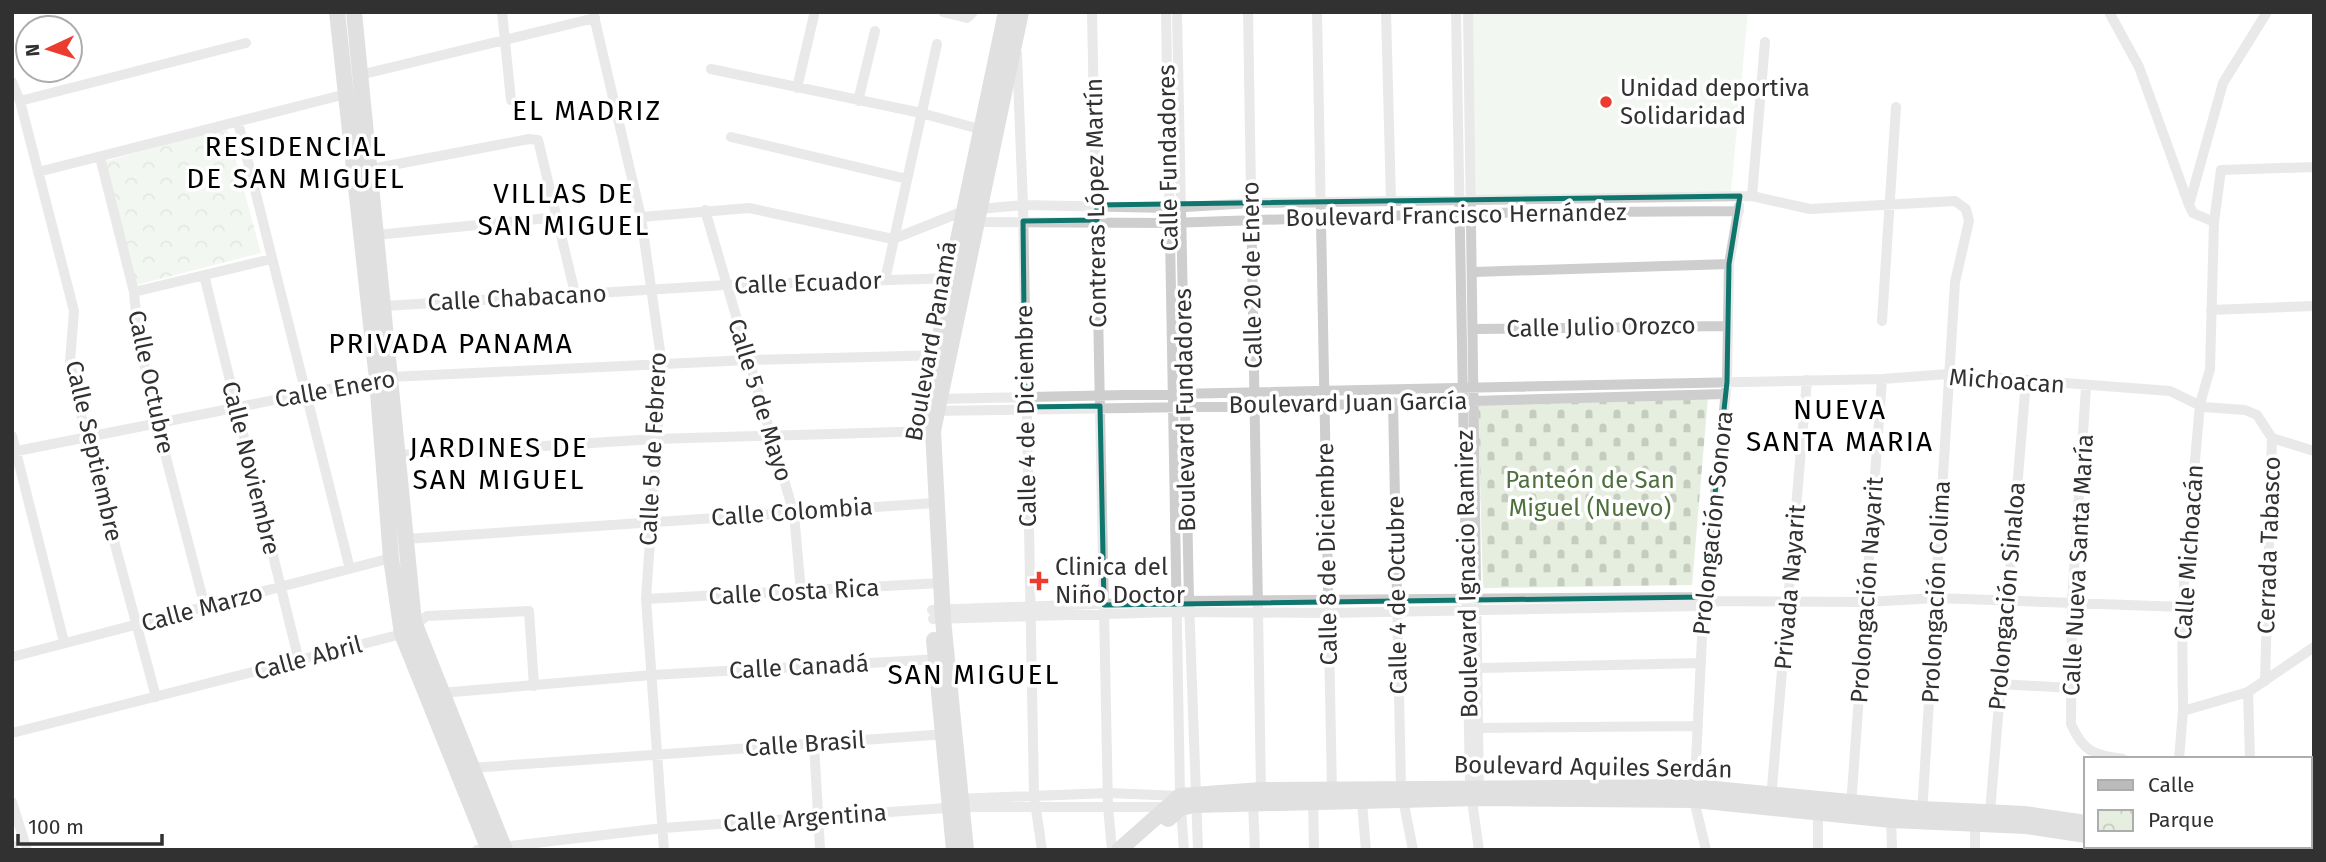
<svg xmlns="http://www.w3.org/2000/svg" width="2326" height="862" font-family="'Fira Sans',sans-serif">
<defs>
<pattern id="cemetery-stones" width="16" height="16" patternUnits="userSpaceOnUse" patternTransform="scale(1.75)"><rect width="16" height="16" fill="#e5eedf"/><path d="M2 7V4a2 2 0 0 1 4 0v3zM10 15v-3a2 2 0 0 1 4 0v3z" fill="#c5cdc0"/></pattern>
<pattern id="park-crowns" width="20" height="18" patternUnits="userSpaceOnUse" patternTransform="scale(1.75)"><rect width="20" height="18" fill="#e5eedf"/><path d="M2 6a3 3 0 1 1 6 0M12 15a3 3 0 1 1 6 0" fill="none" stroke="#c5cdc0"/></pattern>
</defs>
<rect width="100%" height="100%" fill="#fff"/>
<!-- cemetery -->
<path fill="url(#cemetery-stones)" d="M 1708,397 L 1692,585 L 1483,588 L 1478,403 Z"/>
<!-- park -->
<path fill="url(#park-crowns)" d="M 227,127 L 261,253 L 133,286 L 103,162 Z"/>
<!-- pitch -->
<path fill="#e5eedf" d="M 1470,12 L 1748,12 L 1731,192 L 1474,198 Z"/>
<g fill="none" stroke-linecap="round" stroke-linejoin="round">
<!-- street -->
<path stroke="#cecece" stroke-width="10" d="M 502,12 L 511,100
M 593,12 L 641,217 L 662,365 L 646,599 L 664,850
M 943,12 L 967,18 L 973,12
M 1092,12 L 1108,807 L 1112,850
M 1166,12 L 1180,796 L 1184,850
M 1177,12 L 1189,601 L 1198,850
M 1248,12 L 1261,790
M 1317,12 L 1332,793
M 1386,12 L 1391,201
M 1456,12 L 1470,787 L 1479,850
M 1468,12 L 1479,793
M 2109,12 L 2139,67 L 2189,205 L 2193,213 L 2214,222
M 1017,54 L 1023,205 L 1034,796 L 1042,850
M 711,69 L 921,113 L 983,130
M 360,75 L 595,18
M 12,82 L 20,101 L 74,311 L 70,362 L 86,437 L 156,697
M 797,88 L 814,15
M 20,101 L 246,43
M 858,101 L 875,31
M 238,122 L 350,569
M 731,137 L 907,179
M 100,157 L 134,292 L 138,335 L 157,423 L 205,607
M 371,169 L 529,139 L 538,140 L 575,293
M 38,172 L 350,93
M 1752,196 L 1765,42
M 2189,205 L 2223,83 L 2267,12
M 705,210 L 794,514 L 801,592
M 641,217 L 749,208 L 893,239 L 964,211 L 979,209 L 1023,205 L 1169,208 L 1251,203 L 1752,196 L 1810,209 L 1955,201 L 1966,209 L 1969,221 L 1955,282 L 1922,814
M 972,222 L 1169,223 L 1473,213 L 1739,211
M 376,235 L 559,217
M 1474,272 L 1729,264
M 204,275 L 299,661
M 885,280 L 937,44
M 134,292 L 271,259
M 384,306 L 726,285 L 954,278
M 2211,310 L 2314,306
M 1882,321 L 1896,107
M 1475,329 L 1727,326
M 2086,387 L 2072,602 L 2071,724 C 2084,753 2093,754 2123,759
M 936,399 L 1882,379 L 1948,374 L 2170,391 L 2203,407 L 2245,410 L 2257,415 L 2272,438 L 2265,681
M 1393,402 L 1401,789 L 1413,850
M 928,411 L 1324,405 L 1726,394
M 12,436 L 64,642
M 2272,438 L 2314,451
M 12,452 L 390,377 L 748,360 L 943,355
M 398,455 L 655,439 L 933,431
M 406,539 L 935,503
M 646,599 L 941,583
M 932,610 L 1177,601 L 1704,597 L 1714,601 L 1866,602 L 1936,598 L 2182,607
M 933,619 L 1177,612 L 1328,613 L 1703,606 L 1714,601
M 12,657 L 391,558
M 1480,668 L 1701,663
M 2000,684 L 2072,688
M 2248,692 L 2250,759
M 441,693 L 652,675 L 941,659
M 2183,711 L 2248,692 L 2314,647
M 1478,728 L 1698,726
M 12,733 L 402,634 L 427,616 L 529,611 L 534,686
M 814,743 L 820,849
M 2179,759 L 2183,711 L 2182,607 L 2200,404 L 2210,369 L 2214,222 L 2221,170 L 2314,167
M 471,768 L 947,734
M 1313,797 L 1314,850
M 955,799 L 1109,793 L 1180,796
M 1771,799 L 1807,380
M 12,802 L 27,850
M 1253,803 L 1255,850
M 1362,803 L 1366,850
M 1851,806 L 1882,379
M 1818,807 L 1818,850
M 1990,812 L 2026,381
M 1891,814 L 1892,850
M 12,845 L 14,850
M 477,850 L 663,828 L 960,807 L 1171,807
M 1706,850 L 1694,800 L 1704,597 L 1727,382 L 1729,264 L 1739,206
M 1975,850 L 1975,818"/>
<!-- secondary -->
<path stroke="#bbb" stroke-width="16" d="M 337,12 L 377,380 L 391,558 L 402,634 L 489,850
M 354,12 L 414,622 L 505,850
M 930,394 L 950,278 L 1006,12
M 934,640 L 954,850
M 1168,819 L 1180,808 L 1195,805 L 1479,798 L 1694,800 L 1891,820 L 2026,826 L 2086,835
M 2165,846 L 2204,850
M 2293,846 L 2314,848
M 966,850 L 943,619 L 933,431 L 1021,12
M 1119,850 L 1180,796 L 1261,790 L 1694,787 L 1922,809 L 2025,814 L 2086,823"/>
</g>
<!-- marked area -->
<path d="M0 0H2326V862H0ZM 1740,196 L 1729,264 L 1727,382 L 1704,597 L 1104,605 L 1100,406 L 1025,407 L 1023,221 L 1097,220 L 1097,205 Z" fill="#fff" fill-opacity=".55" fill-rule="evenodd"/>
<path fill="none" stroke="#0f766e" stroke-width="5" stroke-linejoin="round" d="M 1740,196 L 1729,264 L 1727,382 L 1704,597 L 1104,605 L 1100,406 L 1025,407 L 1023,221 L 1097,220 L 1097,205 Z"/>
<!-- markers -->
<g fill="#ec3c2f" stroke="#fff" stroke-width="2.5">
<circle cx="1606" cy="102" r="7"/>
<path d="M1035.5 570.5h7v7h7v7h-7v7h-7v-7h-7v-7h7z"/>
</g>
<g text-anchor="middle" stroke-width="7" stroke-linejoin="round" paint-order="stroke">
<!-- poi labels -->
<g font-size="24" fill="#313131" stroke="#fff" text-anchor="start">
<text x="1620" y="96">Unidad deportiva<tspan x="1620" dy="28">Solidaridad</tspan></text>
<text x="1055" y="575">Clinica del<tspan x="1055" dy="28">Niño Doctor</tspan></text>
</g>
<!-- street labels -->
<g font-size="24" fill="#313131" stroke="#fff">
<text transform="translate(1168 158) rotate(-91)" y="8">Calle Fundadores</text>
<text transform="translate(1096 203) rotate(-91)" y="8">Contreras López Martín</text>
<text transform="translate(1456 215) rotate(-1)" y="8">Boulevard Francisco Hernández</text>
<text transform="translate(1252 275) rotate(-91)" y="8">Calle 20 de Enero</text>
<text transform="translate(808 283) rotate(-2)" y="8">Calle Ecuador</text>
<text transform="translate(517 298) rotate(-3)" y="8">Calle Chabacano</text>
<text transform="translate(1601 327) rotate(-1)" y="8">Calle Julio Orozco</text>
<text transform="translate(931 341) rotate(-80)" y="8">Boulevard Panamá</text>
<text transform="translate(2007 381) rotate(4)" y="8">Michoacan</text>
<text transform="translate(151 382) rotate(78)" y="8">Calle Octubre</text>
<text transform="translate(335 389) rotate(-10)" y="8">Calle Enero</text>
<text transform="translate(760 400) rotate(73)" y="8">Calle 5 de Mayo</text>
<text transform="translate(1348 403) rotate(-1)" y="8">Boulevard Juan García</text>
<text transform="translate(1185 410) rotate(-91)" y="8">Boulevard Fundadores</text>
<text transform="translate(1026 416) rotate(-91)" y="8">Calle 4 de Diciembre</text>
<text transform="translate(653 449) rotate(-87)" y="8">Calle 5 de Febrero</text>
<text transform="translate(94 451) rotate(77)" y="8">Calle Septiembre</text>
<text transform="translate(251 468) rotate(76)" y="8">Calle Noviembre</text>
<text transform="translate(792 512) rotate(-4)" y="8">Calle Colombia</text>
<text transform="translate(1713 523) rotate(-84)" y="8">Prolongación Sonora</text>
<text transform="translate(2269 545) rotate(-88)" y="8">Cerrada Tabasco</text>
<text transform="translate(2189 552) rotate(-86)" y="8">Calle Michoacán</text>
<text transform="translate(1327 554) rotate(-91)" y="8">Calle 8 de Diciembre</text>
<text transform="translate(2078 565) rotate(-87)" y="8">Calle Nueva Santa María</text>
<text transform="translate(1467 574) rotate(-91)" y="8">Boulevard Ignacio Ramirez</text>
<text transform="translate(1790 587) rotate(-85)" y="8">Privada Nayarit</text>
<text transform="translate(1867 590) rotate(-86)" y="8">Prolongación Nayarit</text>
<text transform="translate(794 592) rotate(-3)" y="8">Calle Costa Rica</text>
<text transform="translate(1936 592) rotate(-87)" y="8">Prolongación Colima</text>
<text transform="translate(1397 595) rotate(-91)" y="8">Calle 4 de Octubre</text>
<text transform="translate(2007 596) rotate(-85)" y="8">Prolongación Sinaloa</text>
<text transform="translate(202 608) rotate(-15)" y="8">Calle Marzo</text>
<text transform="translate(308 658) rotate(-15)" y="8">Calle Abril</text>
<text transform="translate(799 667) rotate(-3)" y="8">Calle Canadá</text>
<text transform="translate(805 744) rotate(-4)" y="8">Calle Brasil</text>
<text transform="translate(1593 767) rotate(1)" y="8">Boulevard Aquiles Serdán</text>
<text transform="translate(805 818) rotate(-4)" y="8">Calle Argentina</text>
</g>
<!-- park labels -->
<g font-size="24" fill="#4d703c" stroke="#fff">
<text x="1590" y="488">Panteón de San<tspan x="1590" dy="28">Miguel (Nuevo)</tspan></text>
</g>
<!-- quarter labels -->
<g font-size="28" letter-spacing="2" fill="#000" stroke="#fff">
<text x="587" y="120">EL MADRIZ</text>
<text x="296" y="156">RESIDENCIAL<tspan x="296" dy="32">DE SAN MIGUEL</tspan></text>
<text x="564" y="203">VILLAS DE<tspan x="564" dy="32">SAN MIGUEL</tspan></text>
<text x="451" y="353">PRIVADA PANAMA</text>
<text x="1840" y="419">NUEVA<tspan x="1840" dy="32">SANTA MARIA</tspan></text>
<text x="499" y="457">JARDINES DE<tspan x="499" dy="32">SAN MIGUEL</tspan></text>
<text x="974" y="684">SAN MIGUEL</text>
</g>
</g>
<!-- border -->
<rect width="2326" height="862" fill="none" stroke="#313131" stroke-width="28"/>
<!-- legend -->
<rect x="2084" y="757" width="228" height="91" fill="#ffffff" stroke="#adadad" stroke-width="2"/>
<rect x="2098" y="780" width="35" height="10" fill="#bbbbbb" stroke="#adadad" stroke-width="2"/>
<text x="2148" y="792" font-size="21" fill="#313131">Calle</text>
<rect x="2098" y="810" width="35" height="21" fill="url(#park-crowns)" stroke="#adadad" stroke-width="2"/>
<text x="2148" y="827" font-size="21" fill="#313131">Parque</text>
<!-- north arrow -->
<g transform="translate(49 49) rotate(266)"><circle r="33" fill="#ffffff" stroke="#adadad" stroke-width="2"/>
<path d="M0-5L12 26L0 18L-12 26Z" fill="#ec3c2f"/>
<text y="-10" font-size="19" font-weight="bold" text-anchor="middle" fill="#313131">N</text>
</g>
<!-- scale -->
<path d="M18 834v10h144v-10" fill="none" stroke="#313131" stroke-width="3.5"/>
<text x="28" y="834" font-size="21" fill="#313131" stroke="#ffffff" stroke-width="5" paint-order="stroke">100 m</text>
</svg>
